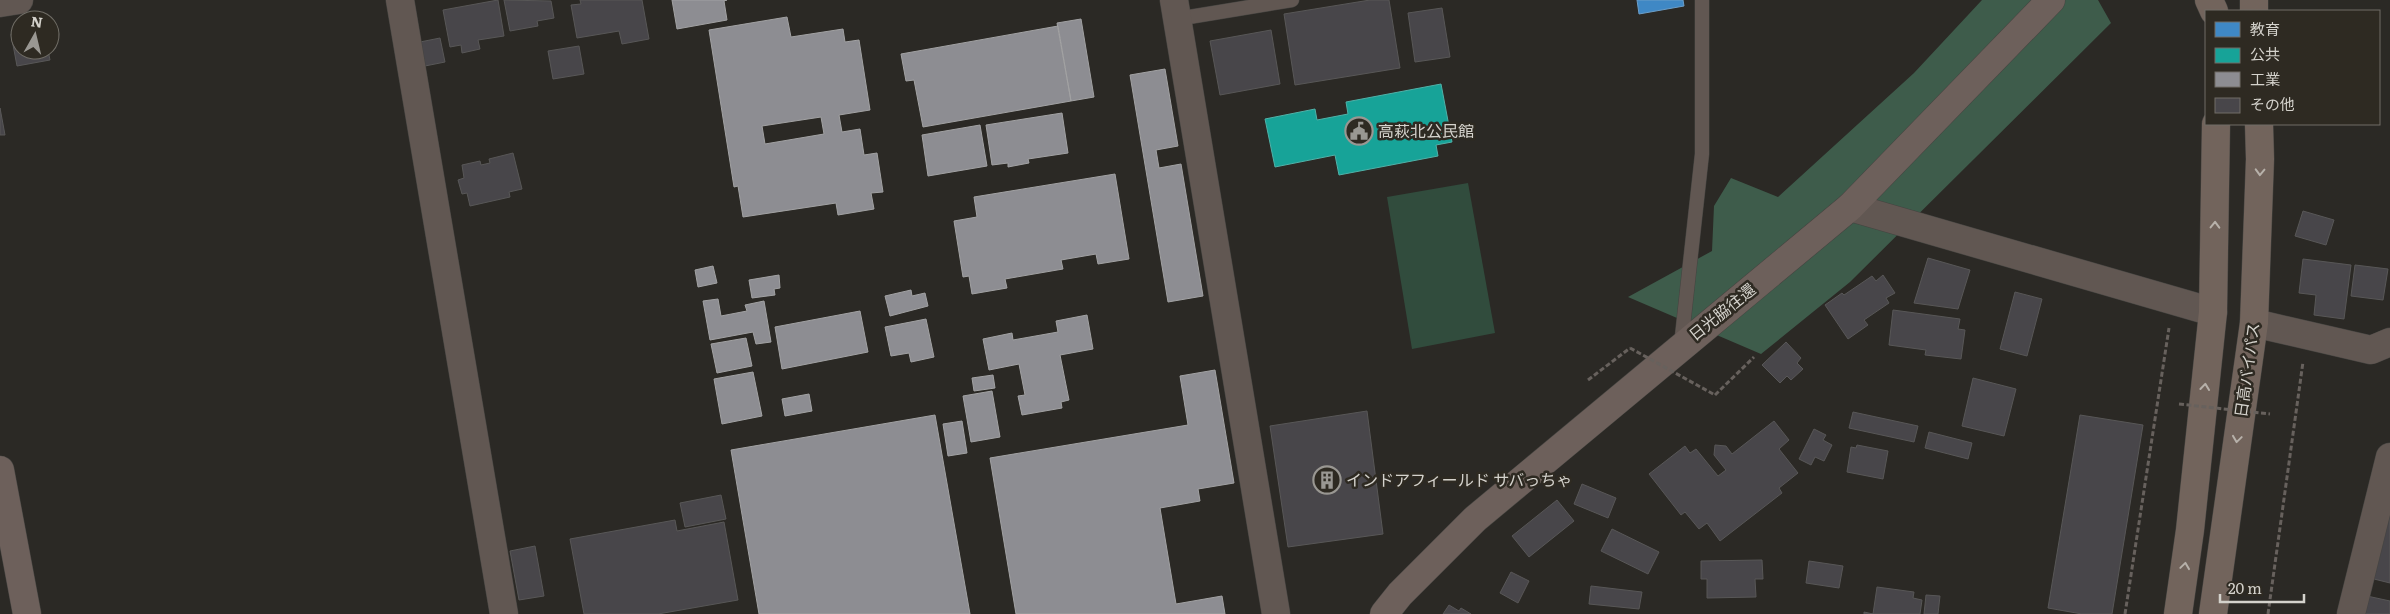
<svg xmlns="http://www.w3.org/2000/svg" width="2390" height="614" font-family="Literata,'Noto Sans JP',serif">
<rect width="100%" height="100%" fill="#2b2925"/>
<!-- green -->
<path fill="#314c3d" d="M 1468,183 L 1495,333 L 1412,349 L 1387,197 Z"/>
<!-- forest -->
<path fill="#3e5c4b" d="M 1982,0 L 2098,0 L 2111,23 L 1850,282 L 1761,354 L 1628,297 L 1712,251 L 1714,206 L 1731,178 L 1778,197 L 1914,73 Z"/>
<!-- schools -->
<path fill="#3f88c5" stroke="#6c9ec7" d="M 1637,0 L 1683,0 L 1684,6 L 1639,14 Z"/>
<!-- public -->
<path fill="#17a398" stroke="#50b1a8" d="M 1441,84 L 1452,142 L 1436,145 L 1438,156 L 1339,175 L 1335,155 L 1275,167 L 1265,119 L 1315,109 L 1317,120 L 1348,114 L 1346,102 Z"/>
<!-- industry -->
<path fill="#8d8d92" stroke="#a2a2a3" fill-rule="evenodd" d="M 672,0 L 727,0 L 724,1 L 727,20 L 677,29 Z
M 787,17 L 791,37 L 843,29 L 845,42 L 859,40 L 870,110 L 839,115 L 842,132 L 860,129 L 864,155 L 877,153 L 883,192 L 871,193 L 874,209 L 838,215 L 836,203 L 743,217 L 738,186 L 734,187 L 709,30 ZM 821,117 L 824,134 L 765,144 L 762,126 Z
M 1081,19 L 1094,97 L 1071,101 L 1057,23 Z
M 1058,26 L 1071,101 L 923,127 L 914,80 L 906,81 L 901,54 Z
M 1165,69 L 1178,146 L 1156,150 L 1159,168 L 1181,164 L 1203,296 L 1168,302 L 1130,75 Z
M 1062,113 L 1068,153 L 1028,159 L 1029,163 L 1008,167 L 1008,163 L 992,165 L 986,125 Z
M 980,125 L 987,166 L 928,176 L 922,135 Z
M 1115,174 L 1129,259 L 1098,264 L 1096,254 L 1061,260 L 1063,269 L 1005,279 L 1007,288 L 972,294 L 969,276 L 963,277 L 954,221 L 977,217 L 974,197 Z
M 713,266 L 717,283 L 698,287 L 695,270 Z
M 779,275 L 780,288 L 774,289 L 775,295 L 752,298 L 749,280 Z
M 911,290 L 912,296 L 925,293 L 928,306 L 890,316 L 885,296 Z
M 718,299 L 721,316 L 747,311 L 745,305 L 764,301 L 771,342 L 756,344 L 753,332 L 710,340 L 703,301 Z
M 860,311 L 868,352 L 782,369 L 775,327 Z
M 1087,315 L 1093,349 L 1060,355 L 1069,400 L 1061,402 L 1062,408 L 1022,415 L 1018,396 L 1025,395 L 1019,364 L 989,370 L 983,339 L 1012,333 L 1013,340 L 1058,332 L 1056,321 Z
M 926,319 L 934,357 L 911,362 L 909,353 L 891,356 L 885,327 Z
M 746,338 L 752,366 L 717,373 L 711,344 Z
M 1215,370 L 1234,483 L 1198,489 L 1200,501 L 1160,508 L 1176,604 L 1222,596 L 1225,614 L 1016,614 L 990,458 L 1188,425 L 1180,376 Z
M 753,372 L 762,416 L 722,424 L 714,379 Z
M 993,375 L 995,388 L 974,391 L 972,378 Z
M 992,391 L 1000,437 L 971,442 L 963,396 Z
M 809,394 L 812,411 L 785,416 L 782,399 Z
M 935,415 L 970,614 L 759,614 L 731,450 Z
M 962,421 L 967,453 L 948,456 L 943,424 Z"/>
<!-- building -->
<path fill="#48464a" stroke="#585757" d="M 498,0 L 504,36 L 478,40 L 480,49 L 462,53 L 461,45 L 450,47 L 443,10 Z
M 504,0 L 551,1 L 554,18 L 537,21 L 538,26 L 510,31 Z
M 580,0 L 642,0 L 649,39 L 622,44 L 619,31 L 577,38 L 571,5 L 581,4 Z
M 1370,0 L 1389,0 L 1400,68 L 1295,85 L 1284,14 Z
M 1442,8 L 1450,57 L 1415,62 L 1408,13 Z
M 1271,30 L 1280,84 L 1220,95 L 1210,41 Z
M 20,32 L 20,50 L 48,50 L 50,60 L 17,66 L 11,34 Z
M 440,38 L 445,62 L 425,66 L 420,42 Z
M 579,46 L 584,74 L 553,79 L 548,51 Z
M 0,108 L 5,135 L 0,135 Z
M 513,153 L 522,189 L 509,192 L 510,197 L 470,206 L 467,193 L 462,194 L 458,180 L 464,178 L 462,165 L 480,161 L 481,165 L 490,163 L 489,159 Z
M 2303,211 L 2334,220 L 2326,245 L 2295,236 Z
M 1928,258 L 1970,270 L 1958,309 L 1914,303 Z
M 2303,259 L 2351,265 L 2344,319 L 2314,315 L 2316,295 L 2299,293 Z
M 2355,265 L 2388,269 L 2383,300 L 2351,296 Z
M 1883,275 L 1895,293 L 1886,298 L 1889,303 L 1864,320 L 1868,325 L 1848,339 L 1825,305 L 1842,293 L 1844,295 L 1872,276 L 1876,281 Z
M 2015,292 L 2042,299 L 2027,356 L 2000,349 Z
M 1893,310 L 1960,319 L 1958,329 L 1965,330 L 1961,359 L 1925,355 L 1926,350 L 1889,345 Z
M 1786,342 L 1801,358 L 1797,363 L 1803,369 L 1791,380 L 1787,376 L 1780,383 L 1762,365 Z
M 1973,378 L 2016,389 L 2004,436 L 1962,426 Z
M 1367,411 L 1383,534 L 1288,547 L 1270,426 Z
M 1853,412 L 1918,426 L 1914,442 L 1849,428 Z
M 2080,415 L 2143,425 L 2112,614 L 2082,614 L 2048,608 Z
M 1774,421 L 1789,440 L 1779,449 L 1798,473 L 1779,488 L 1782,493 L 1720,541 L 1707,523 L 1699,529 L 1685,512 L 1681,515 L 1649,474 L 1685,446 L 1690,453 L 1696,449 L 1718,476 L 1726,470 L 1714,455 L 1715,445 L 1726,446 L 1732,454 Z
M 1814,429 L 1826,435 L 1823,440 L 1832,445 L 1824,461 L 1815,457 L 1811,465 L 1799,459 Z
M 1929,432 L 1972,443 L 1968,459 L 1925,448 Z
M 1857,445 L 1888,451 L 1883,479 L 1847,472 L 1851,447 L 1856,448 Z
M 1582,484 L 1616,498 L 1608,518 L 1574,504 Z
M 721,495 L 726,519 L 685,527 L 680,503 Z
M 2390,497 L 2390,583 L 2370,578 Z
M 1557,500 L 1574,521 L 1529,557 L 1512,536 Z
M 675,520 L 677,531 L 724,522 L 738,600 L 658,614 L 584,614 L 570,539 Z
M 1612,529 L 1659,552 L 1648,574 L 1601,551 Z
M 535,546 L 544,596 L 519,600 L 510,551 Z
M 1762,560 L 1763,579 L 1755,579 L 1756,597 L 1707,598 L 1707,579 L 1701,579 L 1701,561 Z
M 1809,561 L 1843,566 L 1839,588 L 1806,583 Z
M 1511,572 L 1529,581 L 1518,603 L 1500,593 Z
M 1591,586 L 1642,592 L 1639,609 L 1589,604 Z
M 1877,587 L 1914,592 L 1913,598 L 1922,600 L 1920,614 L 1864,614 L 1864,612 L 1873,614 Z
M 1926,595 L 1940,596 L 1938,614 L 1924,614 Z
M 2367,596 L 2390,601 L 2390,614 L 2363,614 Z
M 1449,605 L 1459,611 L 1461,608 L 1471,614 L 1443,614 Z"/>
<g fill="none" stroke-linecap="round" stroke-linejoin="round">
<!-- lane casing -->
<g stroke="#454441" stroke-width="15">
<path id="lane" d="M 1177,19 L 1292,0
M 1681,345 L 1702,154 L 1702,0"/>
</g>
<!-- street casing -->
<g stroke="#454441" stroke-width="29">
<path id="street" d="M 400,0 L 504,614
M 1174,0 L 1276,614
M 0,3 L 19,0
M 1850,207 L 2213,312
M 2254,323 L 2371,350 L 2390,342
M 2351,614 L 2390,457"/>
</g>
<!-- secondary casing -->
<g stroke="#454441" stroke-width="29">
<path id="secondary" d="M 0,470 L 27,614
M 1384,614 L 1400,594 L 1475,519 L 1850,207 L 2051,0"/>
</g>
<!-- highway casing -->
<g stroke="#454441" stroke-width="29">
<path id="highway" d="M 2209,0 L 2214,11
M 2254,0 L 2254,11
M 2178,614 L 2190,530 L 2213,312 L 2216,124
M 2213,614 L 2254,323 L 2260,159 L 2259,124"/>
</g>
<!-- path -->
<path stroke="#67615d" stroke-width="3" stroke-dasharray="5 2.5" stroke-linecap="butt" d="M 1588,380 L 1630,348
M 1715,395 L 1754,357
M 2125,614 L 2169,328
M 2268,614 L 2303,362"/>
<!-- lane -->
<use href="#lane" stroke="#615752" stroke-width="14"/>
<!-- street -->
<use href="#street" stroke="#615752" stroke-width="28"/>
<!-- secondary -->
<use href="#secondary" stroke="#6d605b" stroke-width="28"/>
<!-- highway -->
<use href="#highway" stroke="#72645c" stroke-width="28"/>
<!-- path-bridge -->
<path stroke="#67615d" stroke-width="3" stroke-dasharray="5 2.5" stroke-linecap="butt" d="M 1630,348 L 1715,395
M 2179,404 L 2270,414"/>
</g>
<!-- one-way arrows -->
<defs><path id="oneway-chevron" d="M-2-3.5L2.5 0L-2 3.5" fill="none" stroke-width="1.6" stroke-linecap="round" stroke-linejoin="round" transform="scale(1.25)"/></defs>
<g stroke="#b7b1aa">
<use href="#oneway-chevron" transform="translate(2260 172) rotate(92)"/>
<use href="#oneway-chevron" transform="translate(2215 225) rotate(-89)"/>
<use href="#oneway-chevron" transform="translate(2205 387) rotate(-84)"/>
<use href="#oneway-chevron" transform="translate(2237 439) rotate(98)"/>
<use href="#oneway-chevron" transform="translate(2185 566) rotate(-82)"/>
</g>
<!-- icons -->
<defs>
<g id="civic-ring" transform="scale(1.4375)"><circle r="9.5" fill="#2e2a22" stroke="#999792" stroke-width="1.5"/><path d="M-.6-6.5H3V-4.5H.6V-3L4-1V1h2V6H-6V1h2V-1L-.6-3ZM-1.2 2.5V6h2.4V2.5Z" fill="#999792"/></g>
<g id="building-ring" transform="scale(1.4375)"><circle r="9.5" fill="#2e2a22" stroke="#999792" stroke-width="1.5"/><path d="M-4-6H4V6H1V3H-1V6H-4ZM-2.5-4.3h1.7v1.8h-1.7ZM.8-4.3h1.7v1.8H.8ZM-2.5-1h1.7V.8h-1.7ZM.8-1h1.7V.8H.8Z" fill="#999792"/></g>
</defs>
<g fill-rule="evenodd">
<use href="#civic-ring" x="1359" y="131"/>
<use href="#building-ring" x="1327" y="480"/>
</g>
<g text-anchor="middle" stroke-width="5" stroke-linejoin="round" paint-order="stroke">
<!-- poi labels -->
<g font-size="16" fill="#d4d2cc" stroke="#2e2a22" text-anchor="start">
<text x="1378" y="137">高萩北公民館</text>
<text x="1346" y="486">インドアフィールド サバっちゃ</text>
</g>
<!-- street labels -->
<g font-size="16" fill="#d4d2cc" stroke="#2e2a22">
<text transform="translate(1722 312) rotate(-39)" y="6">日光脇往還</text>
<text transform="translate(2247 370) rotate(-82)" y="6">日高バイパス</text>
</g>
</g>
<!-- legend -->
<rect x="2205" y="10" width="175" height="115" fill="#2e2a22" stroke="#706d66"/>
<rect x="2215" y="22" width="25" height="15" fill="#3f88c5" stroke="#706d66"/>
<text x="2250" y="35" font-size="15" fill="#d4d2cc">教育</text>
<rect x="2215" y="48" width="25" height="15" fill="#17a398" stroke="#706d66"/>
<text x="2250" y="60" font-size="15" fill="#d4d2cc">公共</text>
<rect x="2215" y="72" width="25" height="15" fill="#8d8d92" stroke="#706d66"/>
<text x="2250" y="85" font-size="15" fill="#d4d2cc">工業</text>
<rect x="2215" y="98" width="25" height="15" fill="#48464a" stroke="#706d66"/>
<text x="2250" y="110" font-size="15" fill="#d4d2cc">その他</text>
<!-- north arrow -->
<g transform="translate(35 35) rotate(8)"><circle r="24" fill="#2e2a22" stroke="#706d66"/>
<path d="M0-4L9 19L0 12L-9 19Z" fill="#999792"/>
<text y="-8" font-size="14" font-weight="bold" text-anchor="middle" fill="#d4d2cc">N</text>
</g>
<!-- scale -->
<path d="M2220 594v8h84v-8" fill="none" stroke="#d4d2cc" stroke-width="2.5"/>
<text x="2228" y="594" font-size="15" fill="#d4d2cc" stroke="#2e2a22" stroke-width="4" paint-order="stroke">20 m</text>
</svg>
